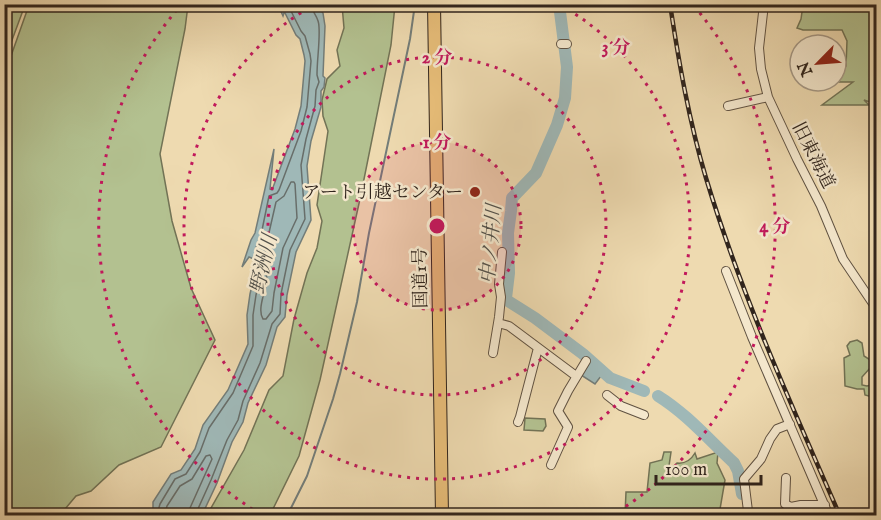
<svg xmlns="http://www.w3.org/2000/svg" width="881" height="520" font-family="'IM FELL English','Noto Serif JP',serif">
<rect width="100%" height="100%" fill="#eedab0"/>
<filter id="stains"><feTurbulence type="fractalNoise" baseFrequency=".00333" numOctaves="4"/><feColorMatrix values="0 0 0 0 .2 0 0 0 0 .09 0 0 0 0 .02 0 0 0 .5 -.17"/></filter>
<radialGradient id="worn" r=".72"><stop offset=".6" stop-color="#630" stop-opacity="0"/><stop offset="1" stop-color="#630" stop-opacity=".3"/></radialGradient>
<!-- green -->
<path fill="#b3c190" stroke="#727356" stroke-width="1.5" d="M 5,4 L 25,5 L 5,59 L 4,5 Z
M 29,5 L 188,5 L 185,29 L 160,154 L 172,221 L 191,288 L 215,340 L 161,447 L 119,465 L 91,491 L 76,496 L 60,515 L 5,515 L 5,73 Z
M 342,5 L 395,5 L 391,45 L 360,199 L 320,380 L 299,456 L 270,515 L 207,515 L 244,450 L 269,390 L 283,376 L 294,319 L 307,273 L 317,248 L 322,221 L 317,205 L 328,131 L 323,116 L 322,100 L 327,79 L 340,66 L 337,50 L 344,28 Z
M 803,5 L 876,5 L 876,104 L 864,100 L 869,105 L 822,105 L 853,82 L 838,82 L 836,74 L 842,71 L 846,66 L 847,41 L 842,30 L 803,30 L 797,28 L 801,19 Z
M 857,340 L 862,343 L 864,356 L 872,361 L 871,367 L 862,377 L 862,385 L 867,386 L 876,384 L 876,398 L 865,395 L 864,389 L 857,389 L 845,386 L 844,358 L 850,355 L 847,346 L 850,342 Z
M 525,418 L 545,419 L 546,426 L 543,431 L 524,430 Z
M 664,452 L 671,452 L 669,466 L 672,468 L 677,463 C 686,464 691,460 695,453 L 697,459 L 718,452 L 717,463 L 725,480 L 719,515 L 702,515 L 686,513 L 686,516 L 625,515 L 626,492 L 647,492 L 650,463 L 662,460 Z"/>
<!-- water -->
<path fill="#9fb8b7" stroke="#737d79" stroke-width="1.5" d="M 278,5 L 316,5 L 323,13 L 325,26 L 323,76 L 325,78 L 324,87 L 321,91 L 321,107 L 311,141 L 307,166 L 311,220 L 296,252 L 287,295 L 285,317 L 277,327 L 266,365 L 248,403 L 243,422 L 232,442 L 217,483 L 202,515 L 146,515 L 153,508 L 153,502 L 171,474 L 181,470 L 195,449 L 203,425 L 228,390 L 248,344 L 247,315 L 250,294 L 254,277 L 251,276 L 254,259 L 249,257 L 242,267 L 251,240 L 255,233 L 274,149 L 270,189 L 272,190 L 295,129 L 301,106 L 305,61 L 304,55 L 300,39 L 296,35 L 285,13 L 284,13 L 283,16 Z
M 589,363 L 601,376 L 595,384 L 581,375 Z"/>
<g fill="none" stroke-linecap="round" stroke-linejoin="round">
<!-- shore -->
<path stroke="#686e6a" stroke-width="1.5" d="M 291,182 L 294,182 L 295,184 L 297,218 L 283,248 L 274,293 L 272,311 L 266,319 L 263,319 C 257,310 265,292 267,281 C 267,278 266,274 266,271 C 266,259 269,260 263,247 L 268,237 L 276,202 L 284,196 Z
M 154,516 L 158,511 L 160,504 L 175,479 L 186,474 L 200,452 L 209,428 L 233,393 L 253,346 L 253,315 L 256,295 L 260,278 L 258,272 L 260,260 L 255,250 L 261,235 L 269,196 L 277,193 L 279,190 L 301,131 L 307,107 L 311,61 L 310,54 L 305,36 L 301,31 L 291,11 L 284,4
M 164,516 L 167,506 L 180,486 L 192,479 L 206,456 L 210,455 L 212,459 L 190,508 L 189,516
M 196,516 L 197,511 L 211,480 L 227,440 L 238,420 L 243,401 L 260,363 L 272,324 L 280,314 L 281,294 L 290,250 L 305,219 L 301,165 L 306,139 L 315,106 L 316,90 L 319,82 L 317,75 C 317,59 320,42 319,27 C 319,16 312,14 311,4"/>
<!-- stream -->
<path stroke="#737d79" stroke-width="2" d="M 287,516 L 307,476 L 333,399 L 340,374 L 357,302 L 369,233 L 410,39 L 415,4"/>
<!-- river -->
<path stroke="#9fb8b7" stroke-width="12" d="M 559,4 L 567,67 L 565,98 L 557,125 L 536,173 L 512,198 L 511,211 L 508,233 L 509,273 L 506,298 L 508,301 L 535,318 L 583,354 L 610,378 L 644,391
M 658,396 C 687,414 709,440 734,463 L 738,471 L 742,494"/>
<!-- minor casing -->
<g stroke="#605242" stroke-width="10">
<path id="minor" d="M 764,4 L 759,48 L 761,69 L 768,97 L 797,159 L 821,206 L 843,259 L 876,308
M 561,44 L 567,44
M 728,106 L 768,97
M 726,271 L 752,337 L 829,516
M 498,323 L 509,326 L 576,376
M 493,353 L 499,317 L 501,297 L 499,284 L 502,252
M 607,395 L 621,406 L 644,415
M 518,422 L 520,417 L 538,348
M 551,465 L 568,427 L 558,411 L 568,391 L 586,361
M 786,478 L 785,504 L 791,507 L 801,505 L 825,505
M 746,516 L 748,511 L 744,479 L 761,459 L 770,439 L 777,429 L 790,424"/>
</g>
<!-- highway casing -->
<g stroke="#31251d" stroke-width="14">
<path id="highway" d="M 434,4 L 442,516"/>
</g>
<!-- minor -->
<use href="#minor" stroke="#f4e7cc" stroke-width="8"/>
<!-- highway -->
<use href="#highway" stroke="#e7bd78" stroke-width="12"/>
<!-- rail casing -->
<g stroke="#31251d" stroke-width="4.5">
<path id="rail" d="M 670,4 C 679,63 689,121 706,178 C 741,294 791,404 840,516"/>
</g>
<!-- rail -->
<use href="#rail" stroke="#f4e7cc" stroke-width="2" stroke-dasharray="7" stroke-linecap="butt"/>
</g>
<!-- distance rings -->
<circle cx="437" cy="226" r="84" fill="#c2185b" fill-opacity=".12"/>
<g fill="none" stroke="#c2185b" stroke-width="3" stroke-dasharray="3 6">
<circle cx="437" cy="226" r="84"/>
<circle cx="437" cy="226" r="169"/>
<path d="M560 5A253 253 0 1 1 314 5"/>
<path d="M260 514A338 338 0 0 1 180 6M694 6A338 338 0 0 1 614 514"/>
</g>
<!-- markers -->
<circle fill="#8f2418" stroke="#f4e7cc" stroke-width="2" cx="475" cy="192" r="6"/>
<g text-anchor="middle" stroke-width="5" stroke-linejoin="round" paint-order="stroke">
<!-- street labels -->
<g font-size="18" fill="#31251d" stroke="#f4e7cc">
<text transform="translate(814 155) rotate(63)" y="6">旧東海道</text>
<text transform="translate(420 278) rotate(-91)" y="6">国道1号</text>
</g>
<!-- poi labels -->
<g font-size="18" fill="#31251d" stroke="#f4e7cc" text-anchor="end">
<text x="463" y="198">アート引越センター</text>
</g>
<!-- water labels -->
<g font-size="20" font-style="italic" fill="#52514b" stroke="#f4e7cc">
<text transform="translate(490 244) rotate(-85)" y="7">中ノ井川</text>
<text transform="translate(263 264) rotate(-77)" y="7">野洲川</text>
</g>
</g>
<circle cx="437" cy="226" r="9" fill="#c2185b" stroke="#f4e7cc" stroke-width="3"/>
<g font-size="18" text-anchor="middle" font-weight="bold" fill="#c2185b" stroke="#f4e7cc" stroke-width="5" stroke-linejoin="round" paint-order="stroke">
<text x="616" y="53">3 分</text>
<text x="437" y="63">2 分</text>
<text x="437" y="148">1 分</text>
<text x="775" y="232">4 分</text>
</g>
<!-- margin -->
<rect width="881" height="520" fill="none" stroke="#eedab0" stroke-width="24"/>
<rect x="6" y="6" width="869" height="508" fill="none" stroke="#31251d" stroke-width="3"/>
<rect x="12" y="12" width="857" height="496" fill="none" stroke="#31251d" stroke-width="1.5"/>
<!-- north arrow -->
<g transform="translate(818 63) rotate(245)"><circle r="28" fill="#f4e7cc" stroke="#a69986" stroke-width="1.5"/>
<path d="M0-4.5L10 22L0 15L-10 22Z" fill="#8f2418"/>
<text y="-9" font-size="16" font-weight="bold" text-anchor="middle" fill="#31251d">N</text>
</g>
<!-- scale -->
<path d="M656 475v9h105v-9" fill="none" stroke="#31251d" stroke-width="3"/>
<text x="665" y="475" font-size="18" fill="#31251d" stroke="#f4e7cc" stroke-width="4.5" paint-order="stroke">100 m</text>
<rect width="100%" height="100%" filter="url(#stains)"/>
<rect width="100%" height="100%" fill="url(#worn)"/>
</svg>
